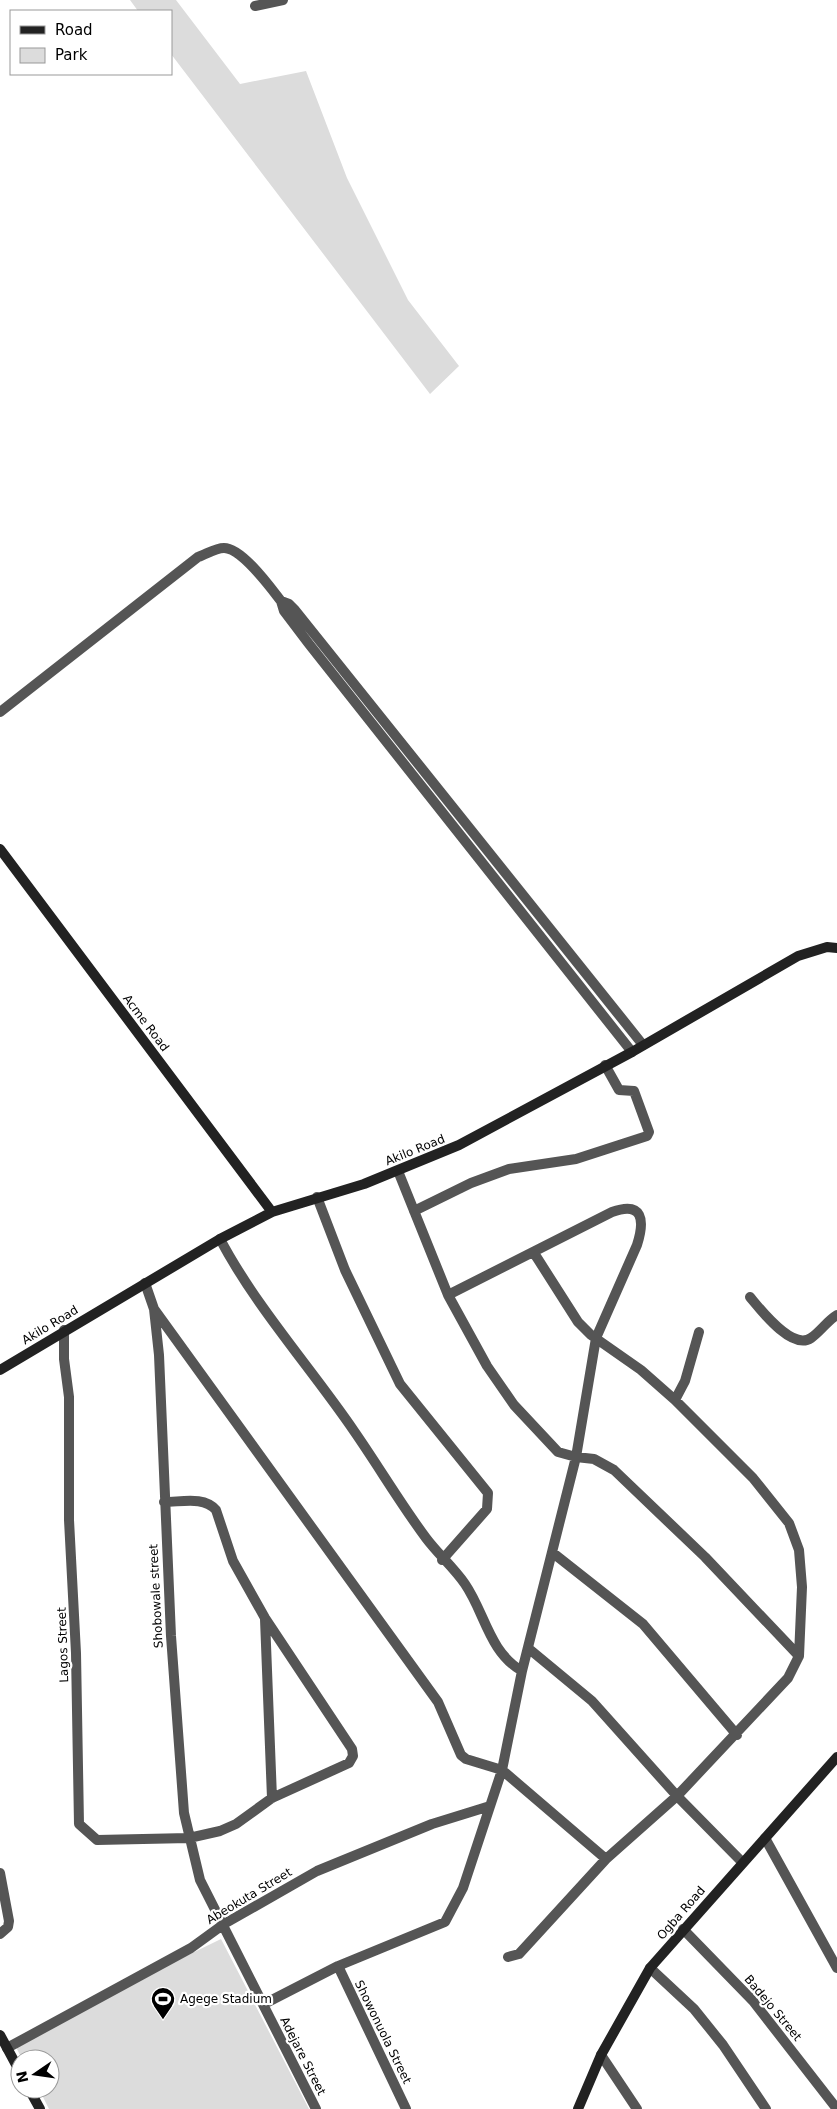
<svg xmlns="http://www.w3.org/2000/svg" width="837" height="2109" font-family="'DejaVu Sans',sans-serif">
<rect width="100%" height="100%" fill="#fff"/>
<!-- green -->
<path fill="#dcdcdc" d="M 130,0 L 176,0 L 240,84 L 306,71 L 347,178 L 408,300 L 459,366 L 430,394 L 171,54 L 171,11 L 138,11 Z
M 221,1939 L 309,2109 L 49,2109 L 39,2089 L 50,2089 L 50,2059 L 22,2059 L 16,2047 L 110,1993 Z"/>
<g fill="none" stroke-linecap="round" stroke-linejoin="round">
<!-- street -->
<path stroke="#555" stroke-width="10" d="M 255,6 L 283,0
M 281,601 L 289,604 L 295,610 L 643,1045
M 0,712 L 198,557 C 207,554 215,548 224,548 C 242,548 270,587 281,601 L 284,611 L 309,644 L 632,1052
M 398,1171 L 448,1295 L 487,1366 L 514,1405 L 558,1452 L 576,1457 L 594,1459 L 614,1470 L 705,1557 L 799,1656
M 317,1197 L 345,1270 L 400,1384 L 488,1493 L 487,1509 L 442,1560
M 414,1211 L 471,1183 L 509,1169 L 576,1159 L 647,1136 L 649,1132 L 634,1091 L 619,1090 L 605,1065
M 220,1239 C 256,1307 311,1368 354,1431 C 379,1467 400,1503 426,1538 C 438,1554 454,1568 465,1584 C 485,1613 489,1652 522,1671
M 145,1283 L 154,1309 L 438,1702 L 461,1755 L 466,1759 L 502,1770 L 606,1859
M 750,1297 C 760,1309 792,1351 811,1338 C 820,1332 827,1321 837,1315
M 154,1309 L 159,1355 L 171,1636 L 184,1813 L 200,1880 L 316,2109
M 64,1330 L 64,1359 L 69,1397 L 69,1520 L 76,1653 L 79,1824 L 97,1840 L 189,1838 L 220,1831 L 236,1824 L 272,1798 L 349,1763 L 353,1756 L 352,1749 L 265,1618 L 233,1561 L 216,1510 C 204,1496 182,1502 164,1502
M 675,1400 L 685,1381 L 699,1332
M 553,1553 L 643,1624 L 737,1735
M 265,1619 L 272,1798
M 528,1648 L 592,1701 L 677,1796 L 742,1862
M 765,1838 L 837,1968
M 0,1873 L 9,1921 L 8,1927 L 0,1934
M 683,1929 L 753,2001 L 837,2109
M 508,1957 L 519,1954 L 606,1859 L 677,1796 L 788,1678 L 799,1656 L 802,1587 L 799,1550 L 789,1523 L 753,1478 L 675,1400 L 641,1370 L 591,1335 L 578,1322 L 534,1253
M 338,1966 L 406,2109
M 650,1968 L 694,2009 L 723,2045 L 766,2109
M 264,2004 L 338,1966 L 445,1922 L 463,1888 L 502,1770 L 522,1671 L 576,1457 L 596,1338 L 637,1245 C 645,1220 643,1201 612,1212 L 448,1295
M 7,2048 L 191,1948 L 224,1924 L 317,1871 L 432,1824 L 490,1806
M 601,2055 L 637,2109"/>
<!-- secondary -->
<path stroke="#222" stroke-width="10" d="M 0,849 L 272,1212
M 0,1370 L 220,1239 L 272,1212 L 364,1184 L 459,1145 L 632,1052 L 798,956 L 827,947 L 837,948
M 0,2035 L 20,2072
M 29,2089 L 40,2109
M 578,2109 L 601,2055 L 650,1968 L 837,1757"/>
</g>
<!-- icons -->
<defs>
<g id="stadium-pin" transform="scale(1.25)"><path d="M0 17L-7.5 6A9.5 9.5 0 1 1 7.5 6Z" fill="#000" stroke="#fff"/><path d="M0-5a6.5 5 0 1 0 0 10a6.5 5 0 1 0 0-10ZM-3.5-1.8h7v3.6h-7Z" fill="#fff"/></g>
</defs>
<g fill-rule="evenodd">
<use href="#stadium-pin" x="163" y="1999"/>
</g>
<g text-anchor="middle" stroke-width="4.5" stroke-linejoin="round" paint-order="stroke">
<!-- street labels -->
<g font-size="12" fill="#000" stroke="#fff">
<text transform="translate(146 1023) rotate(53)" y="4">Acme Road</text>
<text transform="translate(415 1150) rotate(-22)" y="4">Akilo Road</text>
<text transform="translate(50 1325) rotate(-31)" y="4">Akilo Road</text>
<text transform="translate(156 1596) rotate(-93)" y="4">Shobowale street</text>
<text transform="translate(63 1645) rotate(-92)" y="4">Lagos Street</text>
<text transform="translate(249 1896) rotate(-31)" y="4">Abeokuta Street</text>
<text transform="translate(681 1913) rotate(-49)" y="4">Ogba Road</text>
<text transform="translate(773 2008) rotate(50)" y="4">Badejo Street</text>
<text transform="translate(383 2032) rotate(64)" y="4">Showonuola Street</text>
<text transform="translate(303 2056) rotate(63)" y="4">Adejare Street</text>
</g>
<!-- poi labels -->
<g font-size="12" fill="#000" stroke="#fff" text-anchor="start">
<text x="180" y="2003">Agege Stadium</text>
</g>
</g>
<!-- legend -->
<rect x="10" y="10" width="162" height="65" fill="#ffffff" stroke="#999999"/>
<rect x="20" y="26" width="25" height="8" fill="#222222" stroke="#999999"/>
<text x="55" y="35" font-size="15" fill="#000000">Road</text>
<rect x="20" y="48" width="25" height="15" fill="#dcdcdc" stroke="#999999"/>
<text x="55" y="60" font-size="15" fill="#000000">Park</text>
<!-- north arrow -->
<g transform="translate(35 2074) rotate(257)"><circle r="24" fill="#ffffff" stroke="#999999"/>
<path d="M0-4L9 19L0 12L-9 19Z" fill="#000000"/>
<text y="-8" font-size="14" font-weight="bold" text-anchor="middle" fill="#000000">N</text>
</g>
</svg>
